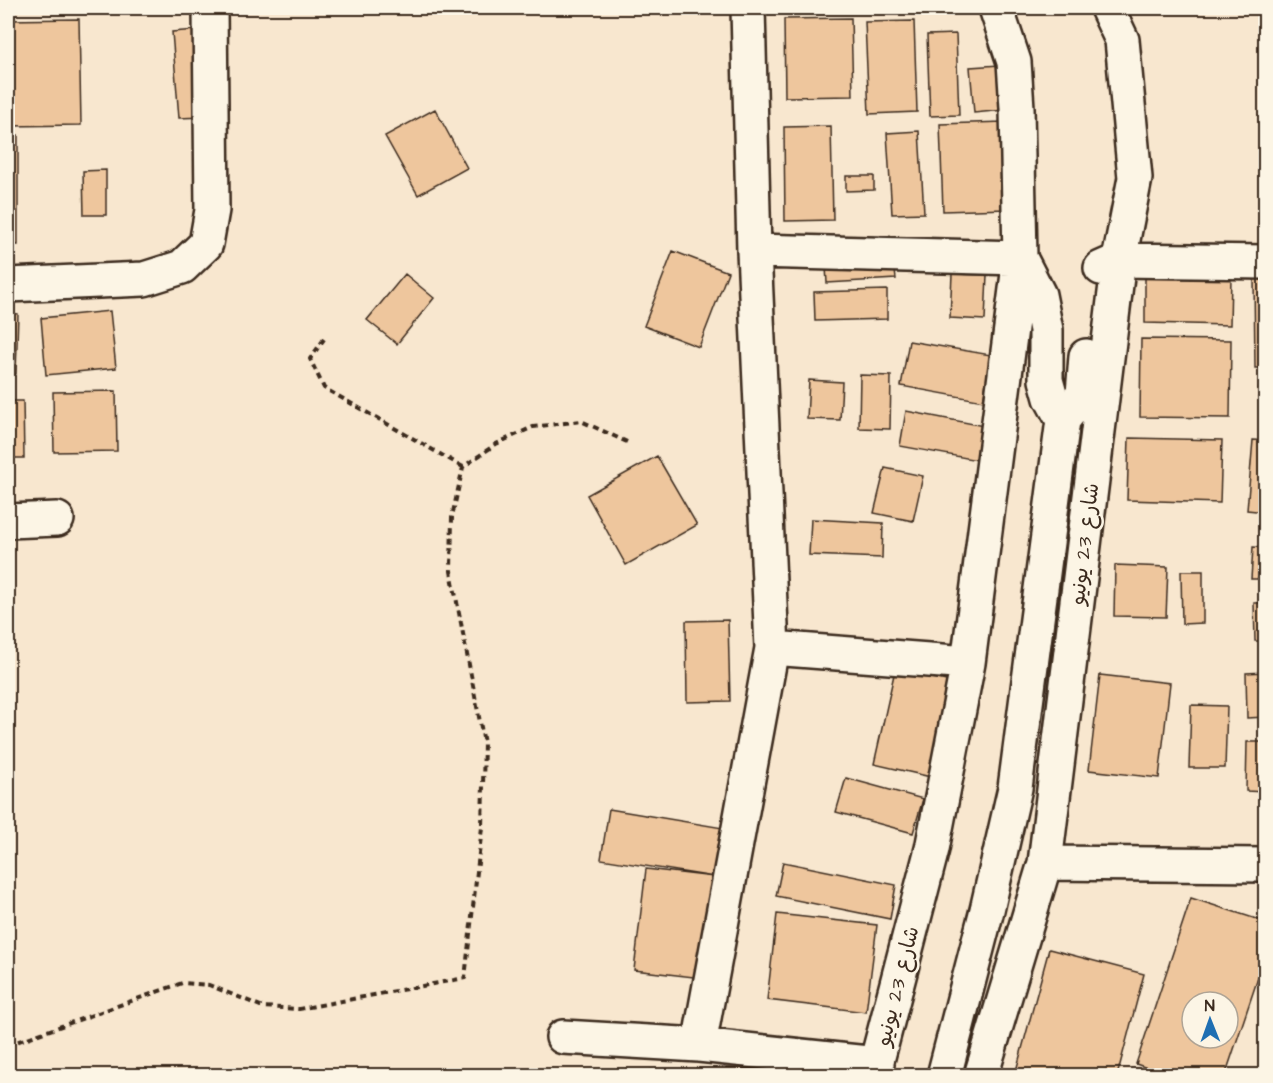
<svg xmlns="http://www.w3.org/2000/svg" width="1273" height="1083" font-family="'Architects Daughter','Playpen Sans Arabic',sans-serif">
<rect width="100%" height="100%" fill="#f8e7cf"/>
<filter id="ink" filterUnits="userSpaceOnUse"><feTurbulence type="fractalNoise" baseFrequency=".0167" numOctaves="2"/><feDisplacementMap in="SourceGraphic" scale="12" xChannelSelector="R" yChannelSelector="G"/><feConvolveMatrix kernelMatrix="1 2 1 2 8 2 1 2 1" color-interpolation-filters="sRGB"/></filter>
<g filter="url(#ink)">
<!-- building -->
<path fill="#eec69d" stroke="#3b2a1e" stroke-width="1.5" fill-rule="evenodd" d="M 851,18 L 853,96 L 785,97 L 784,19 Z
M 79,19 L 81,125 L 8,126 L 8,20 Z
M 914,21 L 917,112 L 869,114 L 865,22 Z
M 196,30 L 203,117 L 179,118 L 172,32 Z
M 956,34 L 959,115 L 930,116 L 927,35 Z
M 1000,65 L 1004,110 L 974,113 L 970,67 Z
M 435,109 L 467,168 L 418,195 L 385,136 Z
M 1004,122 L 1006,209 L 943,211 L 940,124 Z
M 831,126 L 833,220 L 785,221 L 784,127 Z
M 919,131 L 924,213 L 892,214 L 887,133 Z
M 8,135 L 18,135 L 18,245 L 8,245 Z
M 106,170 L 106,215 L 84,215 L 83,171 Z
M 846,176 L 874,176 L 874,190 L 846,191 Z
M 673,251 L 728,272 L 699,347 L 644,326 Z
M 894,263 L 896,279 L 827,283 L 826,267 Z
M 405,274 L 434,298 L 397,344 L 367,320 Z
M 952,274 L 987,275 L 985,320 L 950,318 Z
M 1145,274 L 1231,276 L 1230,325 L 1145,323 Z
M 1266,277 L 1266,368 L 1255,368 L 1254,278 Z
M 887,290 L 887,319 L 815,321 L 814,292 Z
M 110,311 L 116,368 L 46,375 L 41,318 Z
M 8,313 L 18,314 L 16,374 L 8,374 Z
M 1141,339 L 1231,340 L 1230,418 L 1140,417 Z
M 909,341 L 991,355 L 983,401 L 901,386 Z
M 860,375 L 891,376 L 890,429 L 859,428 Z
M 809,380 L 842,382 L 840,420 L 807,419 Z
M 1259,388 L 1266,388 L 1266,424 L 1260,424 Z
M 116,391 L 117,451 L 54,452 L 53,392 Z
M 8,401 L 23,401 L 24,458 L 8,458 Z
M 906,411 L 984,426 L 977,460 L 900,446 Z
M 1129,438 L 1222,440 L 1220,503 L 1127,500 Z
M 1253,440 L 1266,441 L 1266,512 L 1247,510 Z
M 657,456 L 697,525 L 626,565 L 587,495 Z
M 885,468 L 923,476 L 913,521 L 874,513 Z
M 811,519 L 883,523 L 882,558 L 809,555 Z
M 1253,547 L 1266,548 L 1266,579 L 1251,579 Z
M 1115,565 L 1168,567 L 1166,617 L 1114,616 Z
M 1181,571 L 1203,571 L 1203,623 L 1182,624 Z
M 1254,603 L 1266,603 L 1266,641 L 1255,641 Z
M 728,620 L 730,701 L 687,702 L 686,621 Z
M 895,670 L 951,682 L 931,777 L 874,764 Z
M 1266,672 L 1266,717 L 1247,718 L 1246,673 Z
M 1100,675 L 1170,683 L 1159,778 L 1089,770 Z
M 1191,705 L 1227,706 L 1225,768 L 1189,768 Z
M 1247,742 L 1266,742 L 1266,792 L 1246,791 Z
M 846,778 L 923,799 L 913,833 L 836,812 Z
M 609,809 L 735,830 L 727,879 L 601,859 Z
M 783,862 L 896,885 L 890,919 L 776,896 Z
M 646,869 L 714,877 L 702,978 L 634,970 Z
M 1191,898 L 1266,922 L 1266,954 L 1225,1076 L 1170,1076 L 1136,1064 ZM 1192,1002 L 1228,1002 L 1228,1038 L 1192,1038 Z
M 777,914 L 877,925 L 866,1012 L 767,1000 Z
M 1049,949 L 1144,974 L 1117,1076 L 1034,1076 L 1016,1071 Z
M 650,1070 L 684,1076 L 649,1076 Z"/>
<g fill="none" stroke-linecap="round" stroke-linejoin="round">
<!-- minor casing -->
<g stroke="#3b2a1e" stroke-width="38">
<path id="minor" d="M 754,251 L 1020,258 L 1039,295 L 1046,330 L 1046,380 L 1051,398 L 1063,420
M 1101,268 L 1119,260 L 1266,262
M 8,285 L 144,279 L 182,267 L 206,244 L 212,210 L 210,8
M 8,521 L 57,519
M 772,648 L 968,663
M 1045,863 L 1266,865
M 563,1037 L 699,1045 L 877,1064
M 699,1045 L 772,648 L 754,251 L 748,8
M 873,1076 L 932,849 L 968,663 L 1020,258 L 1017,108 L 1014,62 L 996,8
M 944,1076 L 987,910 L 1015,788 L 1063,420 L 1083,394 L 1086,356
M 981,1076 L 1045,863 L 1119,260 L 1135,178 L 1122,40 L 1107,8"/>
</g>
<!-- path -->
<path stroke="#3b2a1e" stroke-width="4" stroke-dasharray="6 4.5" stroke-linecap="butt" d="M 324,339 L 310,359 L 324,388 L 463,467
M 8,1045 L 182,983 L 209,985 L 263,1007 L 299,1009 L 465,978 L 482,827 L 484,743 L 451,571 L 452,517 L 463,467 L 496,444 L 533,427 L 581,421 L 627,442"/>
<!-- minor -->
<use href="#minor" stroke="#fcf5e5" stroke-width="33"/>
</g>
</g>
<g text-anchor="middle" stroke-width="5" stroke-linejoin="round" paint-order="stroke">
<!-- street labels -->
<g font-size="21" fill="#3b2a1e" stroke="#fcf5e5">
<text transform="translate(1084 544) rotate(-83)" y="7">شارع 23 يونيو</text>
<text transform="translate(897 986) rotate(-76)" y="7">شارع 23 يونيو</text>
</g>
</g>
<!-- margin -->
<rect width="1273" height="1083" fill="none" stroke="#fcf5e5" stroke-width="30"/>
<rect x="15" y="15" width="1243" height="1053" fill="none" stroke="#3b2a1e" stroke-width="2" filter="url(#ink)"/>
<!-- north arrow -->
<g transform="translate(1210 1020) rotate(359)"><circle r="28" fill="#fcf5e5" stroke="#afa495" stroke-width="1.5"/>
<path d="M0-4.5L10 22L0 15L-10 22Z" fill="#1f6fb2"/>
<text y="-9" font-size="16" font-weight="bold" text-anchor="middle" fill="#3b2a1e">N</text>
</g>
</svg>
